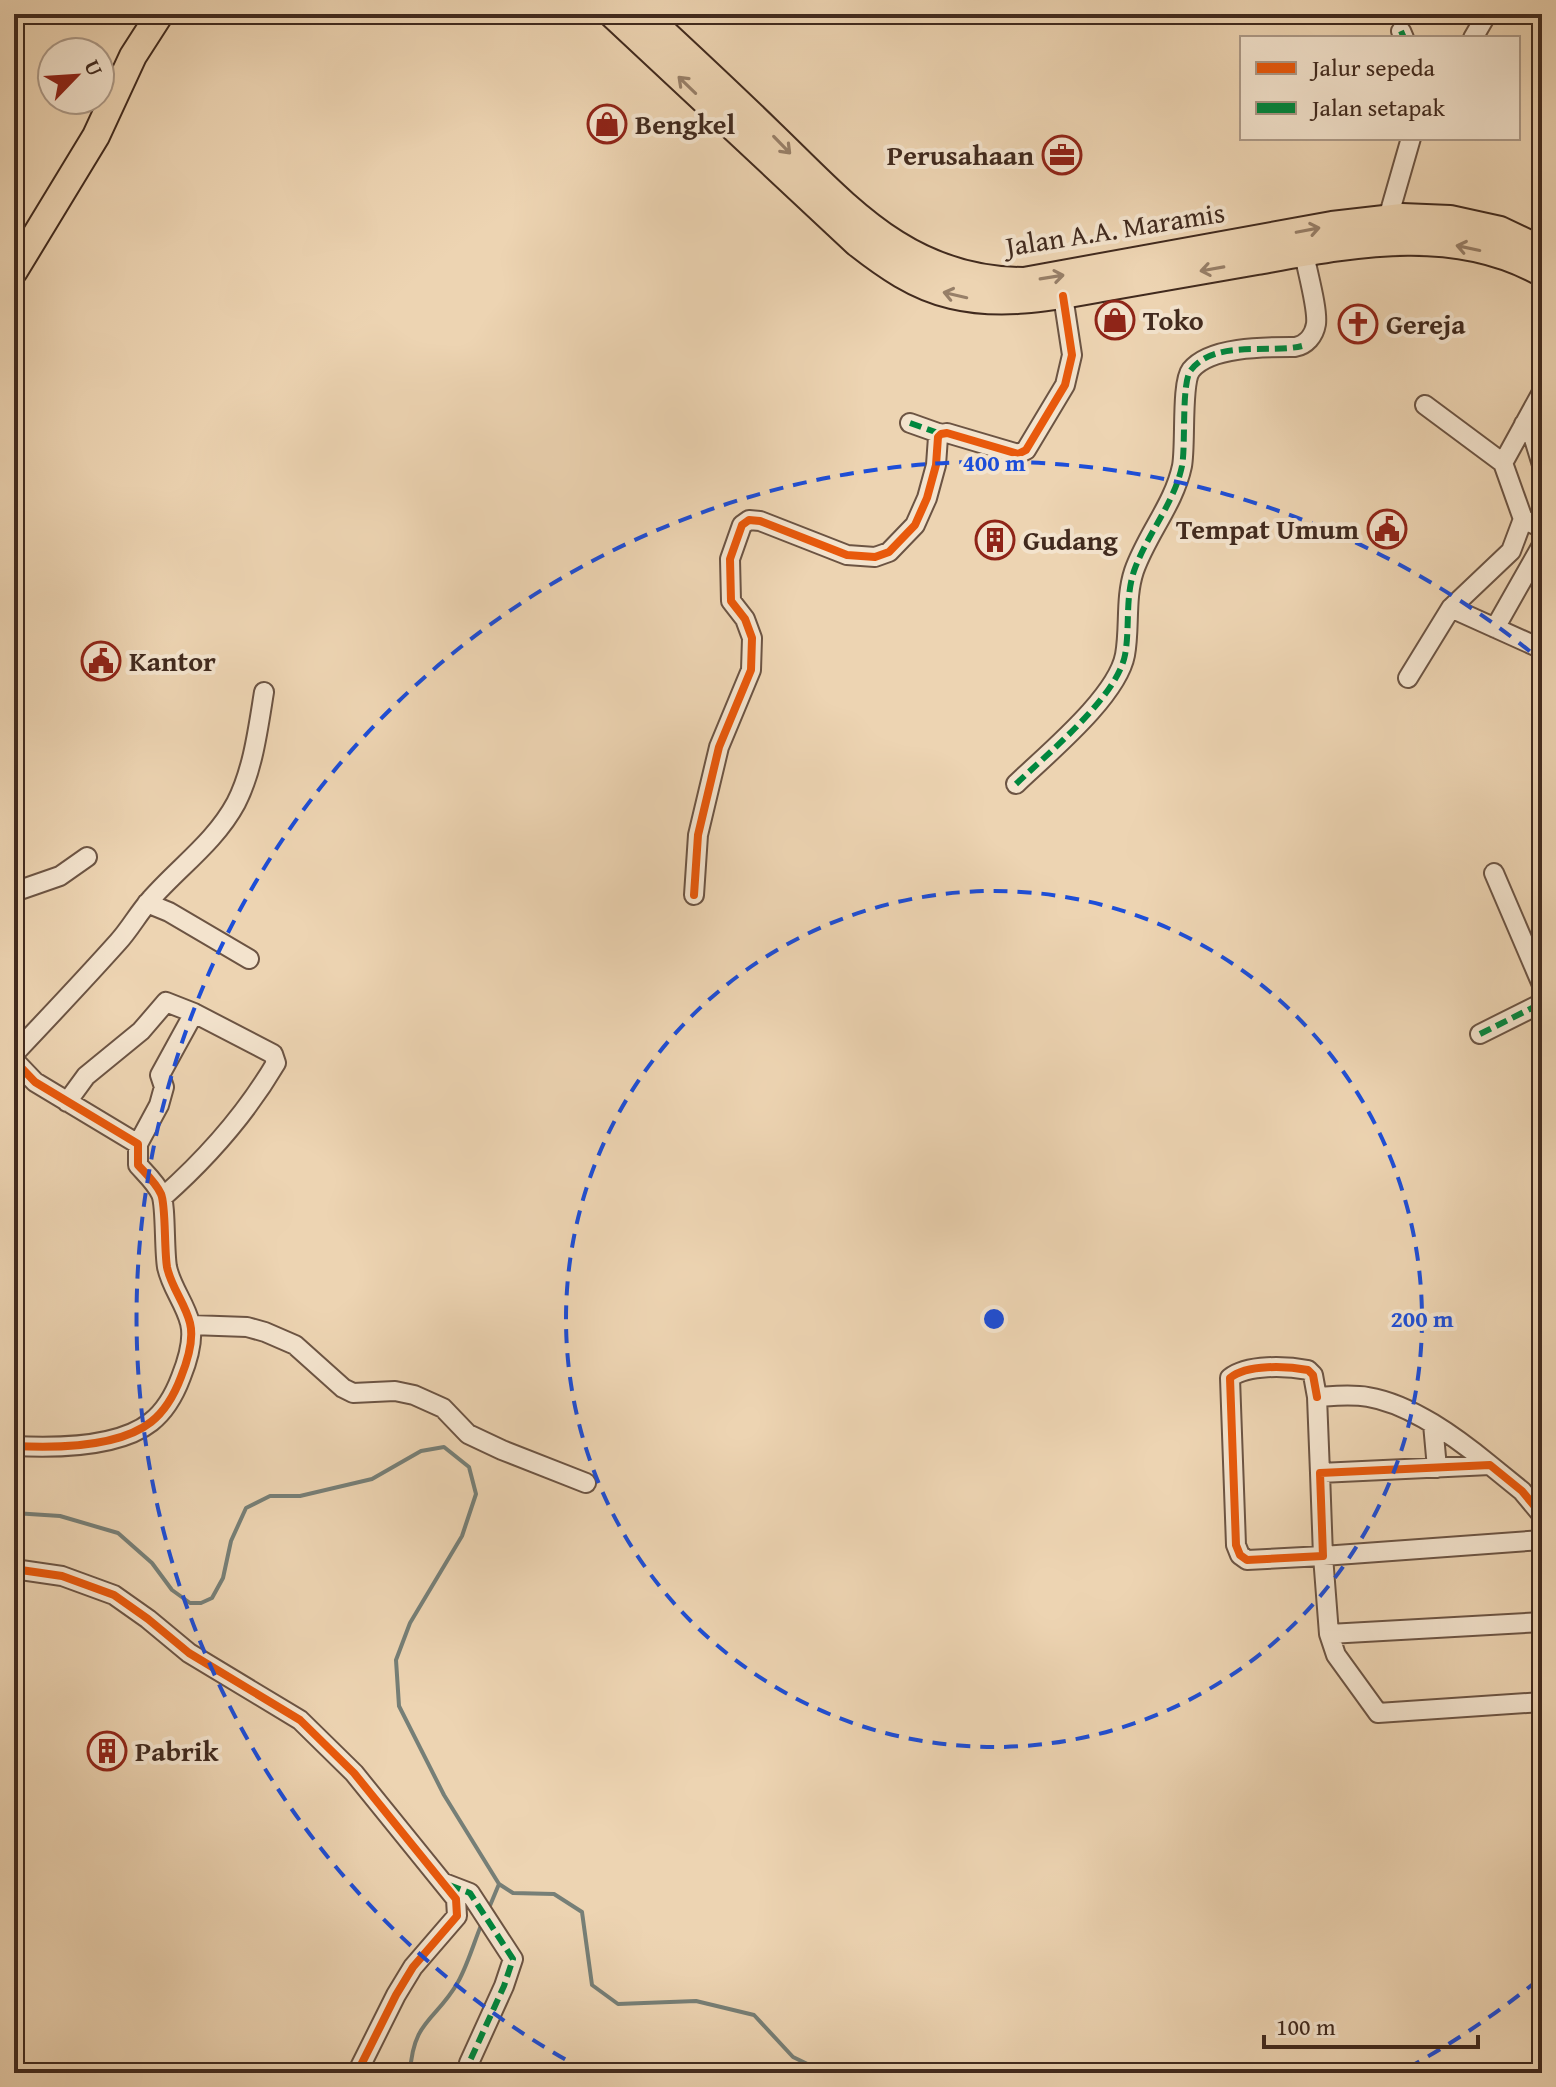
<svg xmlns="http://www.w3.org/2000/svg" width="1556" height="2087" font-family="'Gentium Book Plus',serif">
<rect width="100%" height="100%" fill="#edd4b2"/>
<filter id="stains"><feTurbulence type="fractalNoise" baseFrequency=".0025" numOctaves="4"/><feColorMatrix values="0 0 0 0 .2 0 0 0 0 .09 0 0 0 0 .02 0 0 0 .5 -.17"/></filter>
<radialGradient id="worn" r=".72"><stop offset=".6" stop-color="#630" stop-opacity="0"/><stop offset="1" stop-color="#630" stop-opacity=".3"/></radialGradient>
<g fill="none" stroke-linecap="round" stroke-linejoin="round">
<!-- stream -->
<path stroke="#767f77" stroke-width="4" d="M 14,1513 L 60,1516 L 118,1533 L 152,1563 L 172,1590 L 190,1603 L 201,1603 L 212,1598 L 223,1578 L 231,1541 L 246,1508 L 270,1496 L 300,1496 L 372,1479 L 421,1451 L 444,1447 L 469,1467 L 476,1494 L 462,1536 L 410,1623 L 396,1660 L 399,1706 L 444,1795 L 499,1884 L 513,1893 L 554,1894 L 582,1912 L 592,1985 L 618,2004 L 696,2001 L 754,2015 L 793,2057 L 826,2073
M 489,1908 L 499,1884
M 410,2073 C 413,2019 436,2021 458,1982 C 468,1964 474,1942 482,1923"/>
<!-- minor casing -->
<g stroke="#6c5443" stroke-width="22">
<path id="minor" d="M 1401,31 L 1404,38
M 1473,38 L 1487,14
M 1388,218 L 1411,138
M 910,423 L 941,434
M 1524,424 L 1531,429 L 1542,465
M 1503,463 L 1542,392
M 1523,519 L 1542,528
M 1451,608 L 1542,649
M 1495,628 L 1542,545
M 1408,678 L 1451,608 L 1511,551 L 1523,519 L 1503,463 L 1425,405
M 1016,784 C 1047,754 1117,697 1125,655 C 1130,628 1125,598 1134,571 C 1147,534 1174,504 1182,466 C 1186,445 1181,383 1191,370 C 1210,346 1268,347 1295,347 C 1306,345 1314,336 1316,324 C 1318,308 1307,271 1304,253
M 1494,873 L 1542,985
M 14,892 L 60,876 L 87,857
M 694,895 L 698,835 L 719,747 L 751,670 L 752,638 L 745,619 L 731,601 L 730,559 L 742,525 L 749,520 L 760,521 L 847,555 L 875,557 L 889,552 L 915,525 L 927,498 L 936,465 L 938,437 L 941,434 L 947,433 L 1018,454 L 1026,450 L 1065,385 L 1072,355 L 1063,296
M 147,903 L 169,912 L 249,959
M 1480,1034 L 1542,1003
M 14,1054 C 49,1017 84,980 118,942 C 130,929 139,912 151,899 C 179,867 215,842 236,803 C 253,770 258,729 264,692
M 14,1060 L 35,1082 L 138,1144 L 138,1165 C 146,1174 156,1183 161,1194 C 166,1205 164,1249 167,1267 C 171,1287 185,1303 190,1323 C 194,1339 187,1362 181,1377 C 175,1393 165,1411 151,1422 C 118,1448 53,1448 14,1446
M 67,1102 L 86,1076 L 141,1031 L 166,1002 L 194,1013 L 273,1054 L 276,1063 C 246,1114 207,1158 163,1197
M 138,1144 L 159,1105 L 164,1087 L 160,1075 L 194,1013
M 191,1325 L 247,1327 L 265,1332 L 295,1345 L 343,1388 L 353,1393 L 395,1391 L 414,1395 L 443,1408 L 468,1434 L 502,1450 L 586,1483
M 1317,1397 L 1313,1375 L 1308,1370 C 1287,1366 1247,1364 1230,1378 L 1236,1545 L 1240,1555 L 1247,1560 L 1323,1556 L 1320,1473 L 1490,1465 L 1522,1491 L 1542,1515
M 1433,1424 L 1437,1468
M 1320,1473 L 1317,1397 C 1334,1396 1351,1394 1368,1397 C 1411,1404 1457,1438 1490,1465
M 1542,1540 L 1323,1556 L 1329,1634 L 1336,1655 L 1378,1713 L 1542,1702
M 14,1569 L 62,1576 L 114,1595 L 148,1619 L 189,1653 L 300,1720 L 354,1773 L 456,1899 L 457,1916 L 413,1967 L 396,1995 L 357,2073
M 1329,1634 L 1542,1622
M 444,1883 L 470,1893 L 513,1959 L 504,1986 L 469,2063"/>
</g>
<!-- highway casing -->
<g stroke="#412a1e" stroke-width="30">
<path id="highway" d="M 612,14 L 857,243 C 885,265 916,287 952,295 C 1002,307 1052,297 1102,288 C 1154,279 1206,270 1257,261 C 1352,244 1453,223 1542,273
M 644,14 C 686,53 728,92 769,132 C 847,207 907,281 1024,281 L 1332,225 L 1402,217 L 1450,219 L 1500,230 L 1542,250
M 14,271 L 96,136 L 133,56 L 160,14"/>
</g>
<!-- minor -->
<use href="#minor" stroke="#f3e3cd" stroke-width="18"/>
<!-- highway -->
<use href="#highway" stroke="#edd4b2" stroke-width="26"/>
<!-- quiet -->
<path stroke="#00873e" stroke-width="6" stroke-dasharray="12 6" stroke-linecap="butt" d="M 1401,31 L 1404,38
M 910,423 L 941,434
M 1016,784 C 1047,754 1117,697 1125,655 C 1130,628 1125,598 1134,571 C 1147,534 1174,504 1182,466 C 1186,445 1181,382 1191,370 C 1215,339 1270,354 1302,346
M 1480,1034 L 1542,1003
M 449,1885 L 470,1893 L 513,1959 L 504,1986 L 469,2063"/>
<!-- cycleway casing -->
<g stroke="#f3e3cd" stroke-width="13">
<path id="cycleway" d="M 694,895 L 698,835 L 719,747 L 751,670 L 752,638 L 745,619 L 731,601 L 730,559 L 742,525 L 749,520 L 760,521 L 847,555 L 875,557 L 889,552 L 915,525 L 927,498 L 936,465 L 938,437 L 941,434 L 947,433 L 1018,454 L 1026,450 L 1065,385 L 1072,355 L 1063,296
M 14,1060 L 35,1082 L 138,1144 L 138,1165 C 146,1174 156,1183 161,1194 C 166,1205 164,1249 167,1267 C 171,1287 185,1303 190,1323 C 194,1339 187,1362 181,1377 C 175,1393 165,1411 151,1422 C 118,1448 53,1448 14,1446
M 1317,1397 L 1313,1375 L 1308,1370 C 1287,1366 1247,1364 1230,1378 L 1236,1545 L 1240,1555 L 1247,1560 L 1323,1556 L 1320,1473 L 1490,1465 L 1522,1491 L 1542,1515
M 14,1569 L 62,1576 L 114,1595 L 148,1619 L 189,1653 L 300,1720 L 354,1773 L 456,1899 L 457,1916 L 413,1967 L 396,1995 L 357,2073"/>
</g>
<!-- cycleway -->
<use href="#cycleway" stroke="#e8590c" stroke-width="8"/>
</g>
<!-- one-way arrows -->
<defs><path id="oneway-shaft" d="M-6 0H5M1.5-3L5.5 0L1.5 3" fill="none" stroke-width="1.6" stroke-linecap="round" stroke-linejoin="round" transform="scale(2)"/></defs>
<g stroke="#977f68">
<use href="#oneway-shaft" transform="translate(687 85) rotate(-136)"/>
<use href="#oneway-shaft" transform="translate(782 145) rotate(46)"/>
<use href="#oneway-shaft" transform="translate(1308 230) rotate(-11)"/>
<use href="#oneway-shaft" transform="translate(1468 248) rotate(-168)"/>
<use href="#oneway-shaft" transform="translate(1212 269) rotate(170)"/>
<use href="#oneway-shaft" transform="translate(1052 277) rotate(-9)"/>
<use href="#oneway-shaft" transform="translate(955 295) rotate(-167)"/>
</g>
<!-- distance rings -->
<g fill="none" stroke="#1d4ed8" stroke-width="4" stroke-dasharray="14 10">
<circle cx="994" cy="1319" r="428"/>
<path d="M1538 1980A856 856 0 0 1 1402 2071M586 2071A856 856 0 1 1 1538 658"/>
</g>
<!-- icons -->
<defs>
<g id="shop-ring" transform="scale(2)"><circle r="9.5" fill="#f3e3cd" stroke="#8f2418" stroke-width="1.5"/><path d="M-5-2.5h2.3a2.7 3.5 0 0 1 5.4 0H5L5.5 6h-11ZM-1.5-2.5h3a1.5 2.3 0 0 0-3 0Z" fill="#8f2418"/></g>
<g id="office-ring" transform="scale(2)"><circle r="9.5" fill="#f3e3cd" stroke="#8f2418" stroke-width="1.5"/><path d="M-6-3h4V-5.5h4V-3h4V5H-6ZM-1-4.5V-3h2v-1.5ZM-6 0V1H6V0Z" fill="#8f2418"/></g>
<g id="church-ring" transform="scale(2)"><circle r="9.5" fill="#f3e3cd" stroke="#8f2418" stroke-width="1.5"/><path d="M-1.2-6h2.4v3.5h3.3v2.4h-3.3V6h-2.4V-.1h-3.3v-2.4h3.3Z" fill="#8f2418"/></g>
<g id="civic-ring" transform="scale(2)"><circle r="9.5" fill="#f3e3cd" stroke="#8f2418" stroke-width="1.5"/><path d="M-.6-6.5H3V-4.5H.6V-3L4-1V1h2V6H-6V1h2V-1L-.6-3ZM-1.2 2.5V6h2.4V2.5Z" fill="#8f2418"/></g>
<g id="building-ring" transform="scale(2)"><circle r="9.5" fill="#f3e3cd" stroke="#8f2418" stroke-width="1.5"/><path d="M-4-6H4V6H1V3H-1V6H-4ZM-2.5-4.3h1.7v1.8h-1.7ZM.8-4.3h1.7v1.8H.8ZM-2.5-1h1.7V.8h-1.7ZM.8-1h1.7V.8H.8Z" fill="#8f2418"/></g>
</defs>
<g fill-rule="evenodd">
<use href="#shop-ring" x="607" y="124"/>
<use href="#office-ring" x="1062" y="155"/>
<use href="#shop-ring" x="1115" y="320"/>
<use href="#church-ring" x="1358" y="324"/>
<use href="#civic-ring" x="1387" y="529"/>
<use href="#building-ring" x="995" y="540"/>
<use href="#civic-ring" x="101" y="661"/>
<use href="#building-ring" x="107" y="1751"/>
</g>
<g text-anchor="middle" stroke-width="8" stroke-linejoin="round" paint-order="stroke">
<!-- poi labels -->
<g font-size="28" font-weight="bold" fill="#412a1e" stroke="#f3e3cd" text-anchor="start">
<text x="635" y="134">Bengkel</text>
<text x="1034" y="165" text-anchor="end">Perusahaan</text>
<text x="1143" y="330">Toko</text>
<text x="1386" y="334">Gereja</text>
<text x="1359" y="539" text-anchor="end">Tempat Umum</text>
<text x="1023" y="550">Gudang</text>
<text x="129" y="671">Kantor</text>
<text x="135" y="1761">Pabrik</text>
</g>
<!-- street labels -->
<g font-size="28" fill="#412a1e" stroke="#f3e3cd">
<text transform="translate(1115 229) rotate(-9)" y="10">Jalan A.A. Maramis</text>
</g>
</g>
<circle cx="994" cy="1319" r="12" fill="#1d4ed8" stroke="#f3e3cd" stroke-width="4"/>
<g font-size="24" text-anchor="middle" font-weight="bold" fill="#1d4ed8" stroke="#f3e3cd" stroke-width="8" stroke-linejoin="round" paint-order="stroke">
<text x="994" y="471">400 m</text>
<text x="1422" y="1327">200 m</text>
</g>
<!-- margin -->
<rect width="1556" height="2087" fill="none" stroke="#edd4b2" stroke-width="48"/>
<rect x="16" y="16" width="1524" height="2055" fill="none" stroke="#412a1e" stroke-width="4"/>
<rect x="24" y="24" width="1508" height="2039" fill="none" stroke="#412a1e" stroke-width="2"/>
<!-- legend -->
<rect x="1240" y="36" width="280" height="104" fill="#f3e3cd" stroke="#ac9987" stroke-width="2"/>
<rect x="1256" y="62" width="40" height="12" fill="#e8590c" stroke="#ac9987" stroke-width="2"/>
<text x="1312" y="76" font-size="24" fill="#412a1e">Jalur sepeda</text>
<rect x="1256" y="102" width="40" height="12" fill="#00873e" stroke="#ac9987" stroke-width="2"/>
<text x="1312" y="116" font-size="24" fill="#412a1e">Jalan setapak</text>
<!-- north arrow -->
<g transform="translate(76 76) rotate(65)"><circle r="38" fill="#f3e3cd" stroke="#ac9987" stroke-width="2"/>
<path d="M0-6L14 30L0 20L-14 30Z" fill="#8f2418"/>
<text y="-12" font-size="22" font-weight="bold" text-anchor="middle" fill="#412a1e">U</text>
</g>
<!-- scale -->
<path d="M1264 2035v12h214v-12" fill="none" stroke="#412a1e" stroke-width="4"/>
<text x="1276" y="2035" font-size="24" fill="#412a1e" stroke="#f3e3cd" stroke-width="6" paint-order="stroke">100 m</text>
<rect width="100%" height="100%" filter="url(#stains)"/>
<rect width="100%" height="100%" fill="url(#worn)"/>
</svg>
